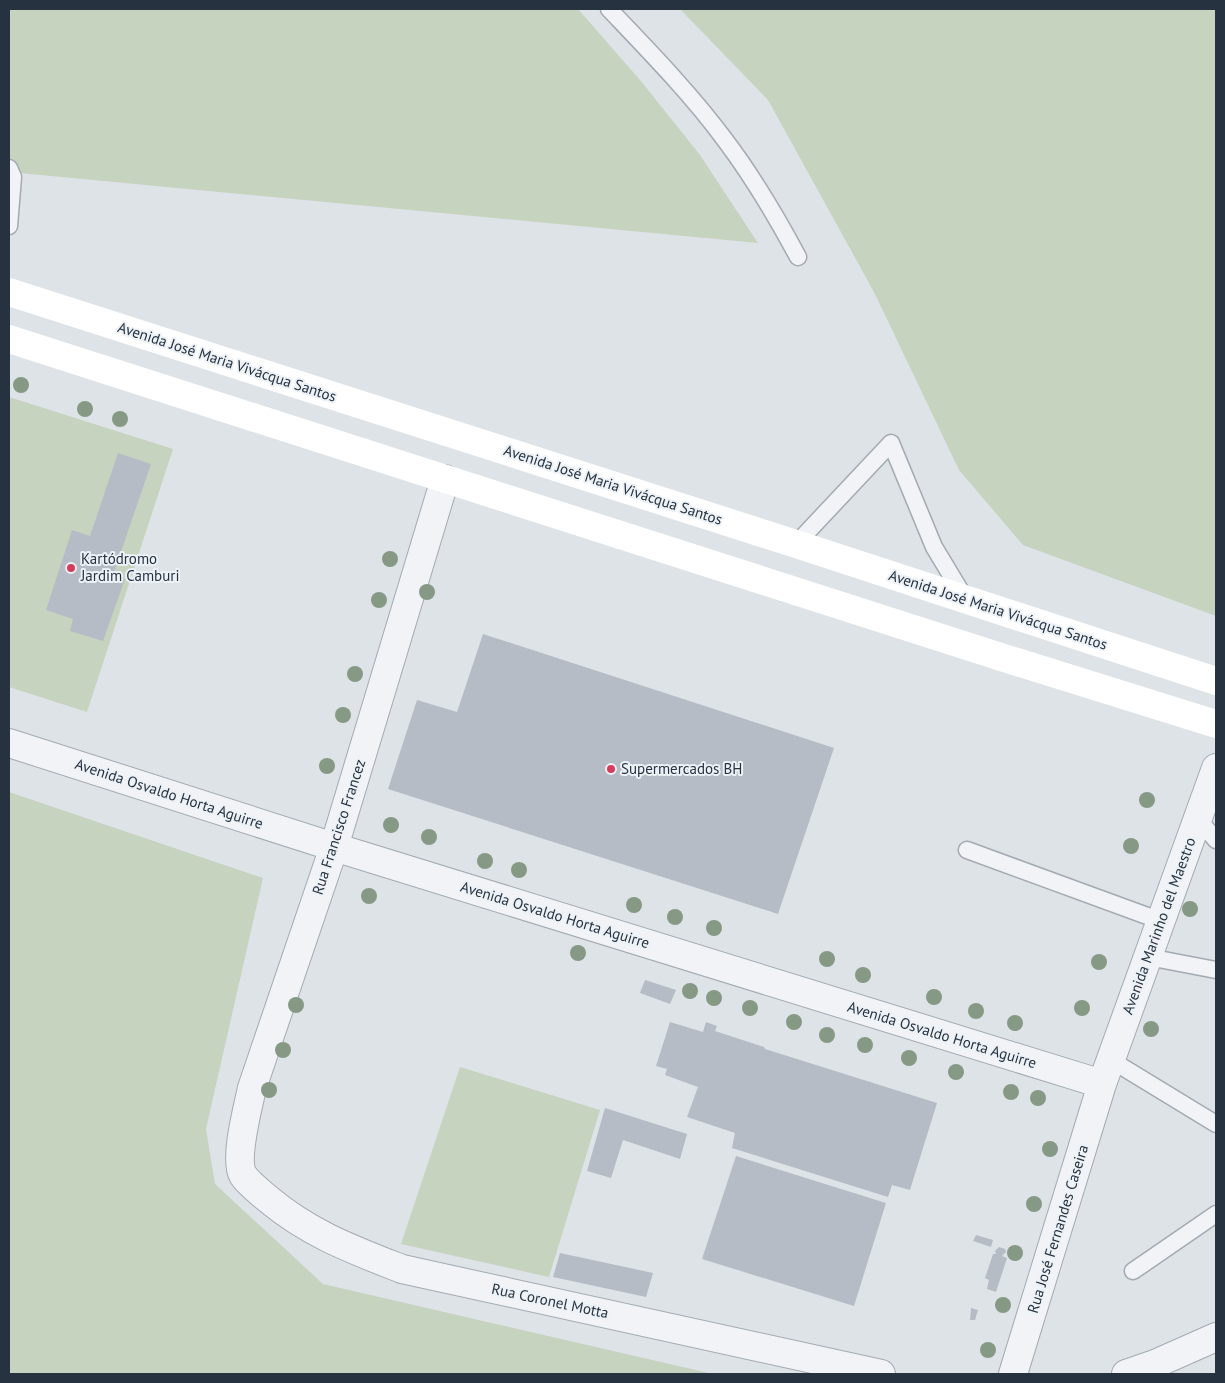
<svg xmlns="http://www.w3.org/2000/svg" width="1225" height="1383" font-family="'PT Sans',sans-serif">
<rect width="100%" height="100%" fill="#dee3e8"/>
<!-- green -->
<path fill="#c5d3bf" d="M 9,9 L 578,9 L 640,80 L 700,155 L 758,243 L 9,172 Z
M 680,9 L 1216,9 L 1216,616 L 1023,545 L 959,470 L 874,292 L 768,100 Z
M 9,397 L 173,449 L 87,712 L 9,687 Z
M 9,792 L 263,878 L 206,1129 L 215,1184 L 323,1284 L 713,1374 L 9,1374 Z
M 460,1067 L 600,1110 L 549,1277 L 401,1244 Z"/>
<!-- building -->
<path fill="#b5bcc5" d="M 118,453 L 151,464 L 113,575 L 125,579 L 103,641 L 70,631 L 73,619 L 46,610 L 72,530 L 90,536 Z
M 483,634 L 834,748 L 778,914 L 388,789 L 417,700 L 457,712 Z
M 645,980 L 676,990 L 670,1004 L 640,993 Z
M 670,1022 L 703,1032 L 706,1022 L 717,1026 L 715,1031 L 764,1047 L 765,1049 L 937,1103 L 910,1190 L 892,1185 L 888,1197 L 732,1148 L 735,1133 L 687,1117 L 698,1087 L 665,1075 L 667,1069 L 656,1066 Z
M 605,1108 L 687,1134 L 680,1159 L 623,1140 L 611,1178 L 587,1171 Z
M 736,1156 L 886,1203 L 854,1306 L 702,1259 Z
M 976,1235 L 993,1240 L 991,1247 L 973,1241 Z
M 999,1247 L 1005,1249 L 1006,1252 L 1002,1256 L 1007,1258 L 996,1292 L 987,1289 L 989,1280 L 985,1278 L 993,1254 L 996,1254 L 995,1251 Z
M 560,1253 L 653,1273 L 646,1297 L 553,1277 Z
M 971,1308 L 978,1310 L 975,1320 L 970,1320 Z"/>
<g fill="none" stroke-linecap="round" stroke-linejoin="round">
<!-- service casing -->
<g stroke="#a3aab2" stroke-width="19">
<path id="service" d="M 609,9 C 649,51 691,94 725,140 C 753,177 776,216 798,257
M 9,168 L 13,177 L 9,226
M 796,544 L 891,443 L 934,547 L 966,600
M 1198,819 L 1216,840
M 967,850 L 1161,921
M 1148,957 L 1216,970
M 1111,1060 L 1216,1124
M 1133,1271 L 1216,1214"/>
</g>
<!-- minor casing -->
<g stroke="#a3aab2" stroke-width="30">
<path id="minor" d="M 445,479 L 334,847 L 252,1088 C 248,1107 234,1159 243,1175 C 248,1183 260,1192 268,1199 C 310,1234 351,1249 402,1269 L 881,1374
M 9,743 L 334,847 L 1102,1084
M 1013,1374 L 1102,1084 L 1216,768
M 1126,1374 L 1155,1364 L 1216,1337"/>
</g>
<!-- service -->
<use href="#service" stroke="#f1f3f7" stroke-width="16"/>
<!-- minor -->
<use href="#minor" stroke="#f1f3f7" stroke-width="28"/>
<!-- secondary -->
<path stroke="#fff" stroke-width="28" d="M 9,292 L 796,544 L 1216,681
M 9,339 L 1001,657 L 1216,724"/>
</g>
<!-- trees -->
<g fill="#869984">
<circle cx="21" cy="385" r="8"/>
<circle cx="85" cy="409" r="8"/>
<circle cx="120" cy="419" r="8"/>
<circle cx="390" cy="559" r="8"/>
<circle cx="427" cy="592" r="8"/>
<circle cx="379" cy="600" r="8"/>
<circle cx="355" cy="674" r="8"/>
<circle cx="343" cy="715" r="8"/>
<circle cx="327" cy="766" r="8"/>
<circle cx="1147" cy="800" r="8"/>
<circle cx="391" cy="825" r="8"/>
<circle cx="429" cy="837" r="8"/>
<circle cx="1131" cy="846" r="8"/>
<circle cx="485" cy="861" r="8"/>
<circle cx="519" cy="870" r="8"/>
<circle cx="369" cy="896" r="8"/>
<circle cx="634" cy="905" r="8"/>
<circle cx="1190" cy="909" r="8"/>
<circle cx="675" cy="917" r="8"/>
<circle cx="714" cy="928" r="8"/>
<circle cx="578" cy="953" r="8"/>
<circle cx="827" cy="959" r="8"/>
<circle cx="1099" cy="962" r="8"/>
<circle cx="863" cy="975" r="8"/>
<circle cx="690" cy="991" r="8"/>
<circle cx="934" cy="997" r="8"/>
<circle cx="714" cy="998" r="8"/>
<circle cx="296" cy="1005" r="8"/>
<circle cx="750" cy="1008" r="8"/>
<circle cx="1082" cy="1008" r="8"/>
<circle cx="976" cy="1011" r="8"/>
<circle cx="794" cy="1022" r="8"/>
<circle cx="1015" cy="1023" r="8"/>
<circle cx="1151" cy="1029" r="8"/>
<circle cx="827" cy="1035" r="8"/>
<circle cx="865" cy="1045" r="8"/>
<circle cx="283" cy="1050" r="8"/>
<circle cx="909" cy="1058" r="8"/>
<circle cx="956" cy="1072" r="8"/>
<circle cx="269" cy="1090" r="8"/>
<circle cx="1011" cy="1092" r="8"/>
<circle cx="1038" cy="1098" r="8"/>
<circle cx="1050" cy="1149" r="8"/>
<circle cx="1034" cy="1204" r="8"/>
<circle cx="1015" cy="1253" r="8"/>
<circle cx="1003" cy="1305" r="8"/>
<circle cx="988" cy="1350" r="8"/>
</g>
<!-- markers -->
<g fill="#d53c5e" stroke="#edf2f6" stroke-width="2">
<circle cx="71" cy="568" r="5"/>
<circle cx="611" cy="769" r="5"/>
</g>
<g text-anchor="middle" stroke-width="4" stroke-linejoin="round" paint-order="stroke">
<!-- street labels -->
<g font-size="15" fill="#263240" stroke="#edf2f6">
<text transform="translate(227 362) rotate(18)" y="5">Avenida José Maria Vivácqua Santos</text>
<text transform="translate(613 485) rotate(18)" y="5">Avenida José Maria Vivácqua Santos</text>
<text transform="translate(998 610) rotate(18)" y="5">Avenida José Maria Vivácqua Santos</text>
<text transform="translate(169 794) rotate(18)" y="5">Avenida Osvaldo Horta Aguirre</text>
<text transform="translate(339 827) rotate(-72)" y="5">Rua Francisco Francez</text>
<text transform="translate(555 915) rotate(17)" y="5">Avenida Osvaldo Horta Aguirre</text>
<text transform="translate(1159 926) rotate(-70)" y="5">Avenida Marinho del Maestro</text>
<text transform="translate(942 1035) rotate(17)" y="5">Avenida Osvaldo Horta Aguirre</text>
<text transform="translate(1058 1229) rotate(-73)" y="5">Rua José Fernandes Caseira</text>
<text transform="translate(550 1301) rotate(12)" y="5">Rua Coronel Motta</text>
</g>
<!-- poi labels -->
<g font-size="15" fill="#263240" stroke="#edf2f6" text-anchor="start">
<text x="81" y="564">Kartódromo<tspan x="81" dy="17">Jardim Camburi</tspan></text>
<text x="621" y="774">Supermercados BH</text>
</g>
</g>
<!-- border -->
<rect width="1225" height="1383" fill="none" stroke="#263240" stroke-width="20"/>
</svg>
